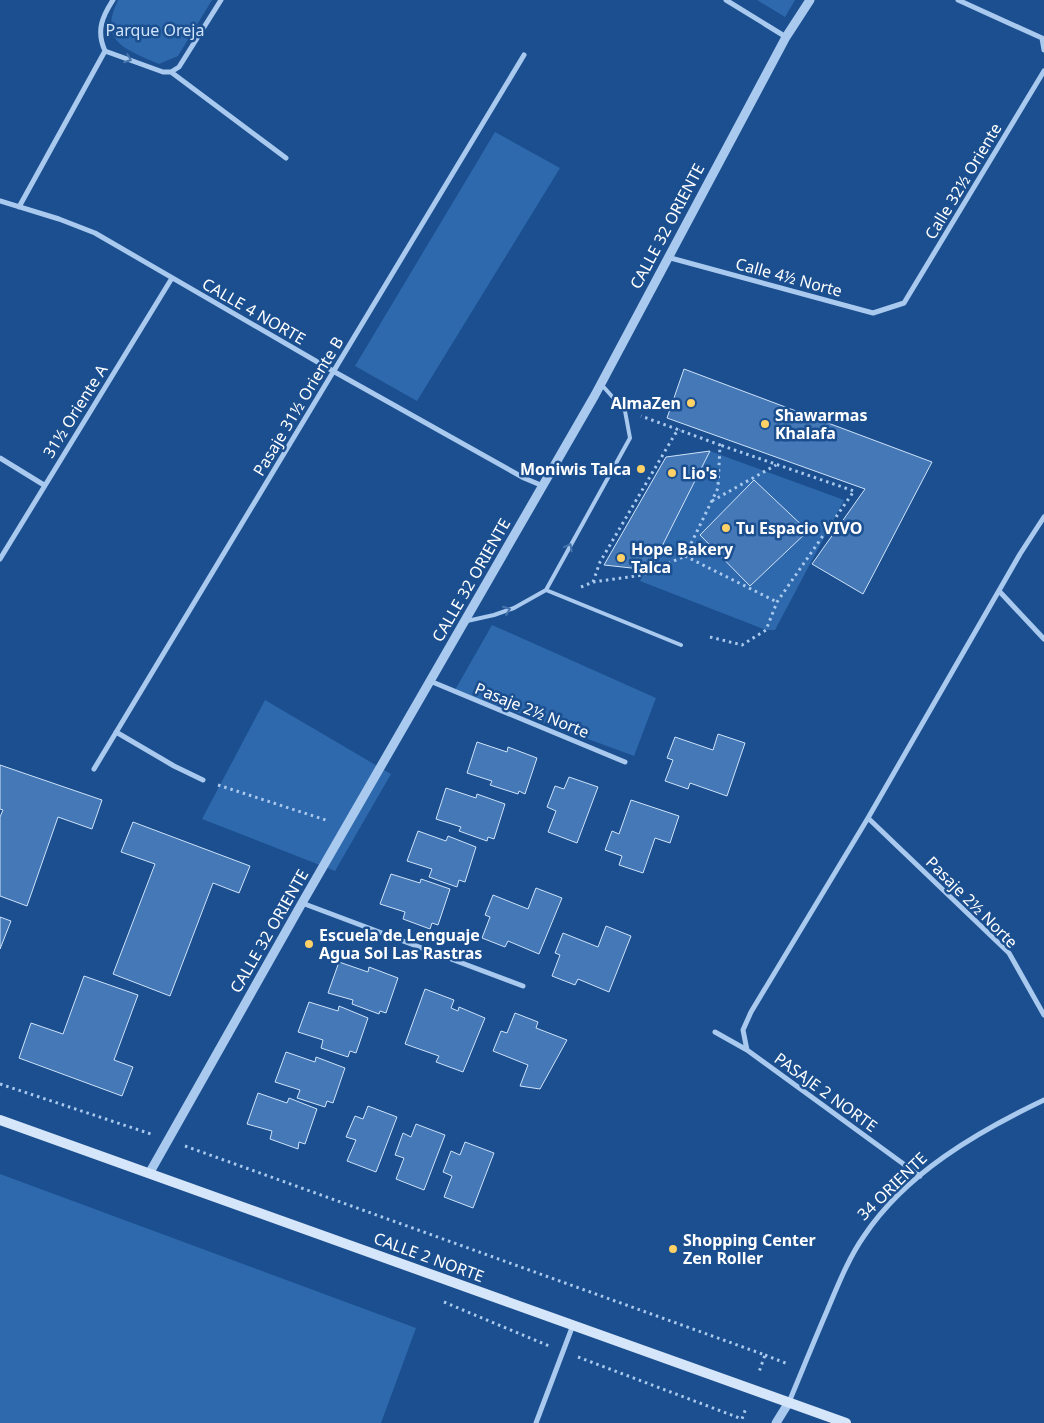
<svg xmlns="http://www.w3.org/2000/svg" width="1044" height="1423" font-family="'Noto Sans',sans-serif">
<rect width="100%" height="100%" fill="#1b4f8f"/>
<!-- green -->
<path fill="#2e69ad" d="M 118,0 L 212,0 L 178,56 L 159,64 C 125,49 98,42 118,0 Z
M 757,0 L 795,0 L 785,17 Z
M 495,132 L 560,168 L 417,401 L 355,366 Z
M 710,451 L 844,500 L 775,630 L 766,630 L 640,581 Z
M 492,625 L 656,698 L 634,756 L 455,690 Z
M 265,700 L 391,774 L 335,871 L 202,819 Z
M 0,1174 L 416,1328 L 381,1423 L 0,1423 Z"/>
<!-- building -->
<path fill="#4478b7" stroke="#cfe3fa" d="M 684,369 L 932,462 L 863,594 L 812,564 L 865,489 L 667,418 Z
M 710,451 L 650,570 L 604,565 L 666,457 Z
M 754,480 L 808,531 L 750,586 L 700,535 Z
M 718,734 L 745,743 L 727,796 L 690,783 L 688,789 L 665,781 L 673,760 L 667,758 L 675,737 L 713,750 Z
M 477,742 L 507,752 L 508,747 L 537,758 L 525,794 L 519,791 L 518,794 L 490,785 L 492,781 L 467,773 Z
M 0,765 L 102,800 L 92,829 L 58,817 L 27,906 L 0,896 L 0,817 L 3,810 L 0,809 Z
M 569,777 L 598,787 L 577,843 L 548,832 L 556,811 L 547,807 L 555,786 L 564,789 Z
M 446,788 L 476,798 L 477,794 L 505,804 L 494,839 L 488,837 L 487,841 L 459,831 L 461,827 L 436,819 Z
M 631,800 L 679,816 L 670,843 L 655,838 L 643,873 L 619,865 L 622,856 L 605,850 L 612,831 L 619,834 Z
M 133,822 L 250,866 L 239,893 L 213,883 L 170,996 L 113,974 L 155,864 L 121,852 Z
M 418,831 L 446,841 L 448,836 L 476,847 L 465,882 L 459,880 L 457,887 L 429,877 L 432,869 L 407,861 Z
M 391,874 L 420,883 L 421,879 L 450,889 L 438,925 L 432,923 L 430,929 L 403,919 L 405,912 L 380,904 Z
M 536,888 L 562,898 L 539,954 L 508,941 L 505,947 L 482,938 L 490,917 L 485,915 L 493,895 L 528,909 Z
M 0,917 L 11,921 L 0,949 Z
M 606,926 L 631,936 L 609,992 L 578,979 L 575,985 L 552,976 L 560,955 L 555,953 L 563,933 L 598,947 Z
M 339,962 L 368,972 L 369,967 L 398,978 L 386,1013 L 380,1011 L 379,1014 L 352,1004 L 353,1000 L 328,993 Z
M 84,976 L 138,995 L 114,1060 L 133,1067 L 122,1096 L 19,1058 L 31,1023 L 63,1034 Z
M 425,989 L 454,1000 L 451,1008 L 458,1011 L 459,1007 L 485,1018 L 463,1072 L 436,1062 L 439,1056 L 405,1044 Z
M 309,1002 L 338,1011 L 339,1006 L 368,1018 L 356,1053 L 350,1051 L 348,1057 L 321,1048 L 323,1040 L 298,1032 Z
M 515,1013 L 538,1022 L 536,1028 L 567,1040 L 540,1089 L 520,1086 L 528,1065 L 493,1051 L 501,1031 L 507,1033 Z
M 286,1052 L 315,1062 L 316,1057 L 345,1068 L 333,1103 L 327,1101 L 325,1107 L 297,1098 L 300,1090 L 275,1082 Z
M 258,1093 L 287,1103 L 289,1098 L 317,1109 L 305,1144 L 299,1142 L 298,1149 L 270,1139 L 272,1131 L 247,1124 Z
M 368,1106 L 397,1117 L 376,1172 L 347,1161 L 356,1140 L 346,1137 L 355,1116 L 363,1119 Z
M 416,1124 L 445,1135 L 424,1190 L 396,1179 L 404,1158 L 395,1155 L 403,1133 L 411,1137 Z
M 465,1142 L 494,1153 L 473,1208 L 444,1197 L 452,1176 L 443,1172 L 451,1151 L 460,1155 Z"/>
<g fill="none" stroke-linecap="round" stroke-linejoin="round">
<!-- path -->
<path stroke="#a9c9ee" stroke-width="3" stroke-dasharray="2.5 4" stroke-linecap="butt" d="M 712,501 L 776,465
M 685,556 L 777,602
M 593,582 L 600,562 L 675,434 L 680,430
M 581,587 L 593,582 L 643,575 L 685,556 L 718,488 L 720,445 L 641,416
M 710,637 L 742,645 L 766,630 L 777,602 L 854,491 L 720,445
M 218,785 L 329,821
M 0,1084 L 151,1134
M 185,1146 L 765,1355 L 759,1372
M 444,1302 L 549,1346
M 765,1355 L 788,1364
M 578,1357 L 742,1419 L 746,1408"/>
<!-- service -->
<path stroke="#a9c9ee" stroke-width="4" d="M 546,590 L 681,645
M 467,621 L 494,615 L 514,608 L 546,590 L 630,438 L 625,411 L 601,384"/>
<!-- minor -->
<path stroke="#a9c9ee" stroke-width="5" d="M 113,0 C 102,17 96,31 105,51 L 163,72 L 171,72 L 286,158
M 726,0 L 786,37
M 958,0 L 1042,38 L 1044,50
M 171,72 L 179,67 L 221,0
M 0,201 L 59,219 L 95,233 L 333,371 L 524,478 L 543,486
M 19,207 L 105,51
M 667,257 L 873,313 L 904,303 L 1044,71
M 0,458 L 44,485
M 0,559 L 172,278
M 1000,592 L 1044,639
M 430,681 L 625,762
M 116,732 L 174,766 L 203,780
M 94,769 L 524,55
M 868,818 L 1009,953 L 1044,1015
M 302,903 L 523,986
M 715,1032 L 747,1050 L 920,1176
M 747,1050 L 743,1030 L 751,1012 L 868,818 L 1020,554 L 1044,517
M 789,1402 C 802,1371 814,1341 827,1311 C 838,1285 848,1259 864,1236 C 906,1173 977,1132 1044,1100
M 536,1423 L 573,1325"/>
<!-- tertiary -->
<path stroke="#a9c9ee" stroke-width="9" d="M 150,1172 L 302,903 L 595,395 L 786,37 L 810,0
M 776,1423 L 789,1402"/>
<!-- secondary -->
<path stroke="#d6e6fa" stroke-width="10" d="M 0,1120 L 846,1423"/>
</g>
<!-- one-way arrows -->
<defs><path id="oneway-chevron" d="M-2-3.5L2.5 0L-2 3.5" fill="none" stroke-width="1.6" stroke-linecap="round" stroke-linejoin="round" transform="scale(1.25)"/></defs>
<g stroke="#4674ac">
<use href="#oneway-chevron" transform="translate(128 59) rotate(20)"/>
<use href="#oneway-chevron" transform="translate(569 547) rotate(-61)"/>
<use href="#oneway-chevron" transform="translate(507 610) rotate(-21)"/>
</g>
<!-- markers -->
<g fill="#ffd166" stroke="#1b4f8f" stroke-width="2">
<circle cx="691" cy="403" r="5"/>
<circle cx="765" cy="424" r="5"/>
<circle cx="641" cy="469" r="5"/>
<circle cx="672" cy="473" r="5"/>
<circle cx="726" cy="528" r="5"/>
<circle cx="621" cy="558" r="5"/>
<circle cx="309" cy="944" r="5"/>
<circle cx="673" cy="1249" r="5"/>
</g>
<g text-anchor="middle" stroke-width="5" stroke-linejoin="round" paint-order="stroke">
<!-- park labels -->
<g font-size="16" fill="#cfe3fa" stroke="#1b4f8f">
<text x="155" y="36">Parque Oreja</text>
</g>
<!-- street labels -->
<g font-size="16" fill="#fff" stroke="#1b4f8f">
<text transform="translate(963 181) rotate(-59)" y="6">Calle 32½ Oriente</text>
<text transform="translate(667 226) rotate(-62)" y="6">CALLE 32 ORIENTE</text>
<text transform="translate(789 277) rotate(15)" y="6">Calle 4½ Norte</text>
<text transform="translate(254 311) rotate(30)" y="6">CALLE 4 NORTE</text>
<text transform="translate(298 406) rotate(-59)" y="6">Pasaje 31½ Oriente B</text>
<text transform="translate(75 411) rotate(-58)" y="6">31½ Oriente A</text>
<text transform="translate(471 580) rotate(-60)" y="6">CALLE 32 ORIENTE</text>
<text transform="translate(532 710) rotate(22)" y="6">Pasaje 2½ Norte</text>
<text transform="translate(972 902) rotate(45)" y="6">Pasaje 2½ Norte</text>
<text transform="translate(269 931) rotate(-60)" y="6">CALLE 32 ORIENTE</text>
<text transform="translate(826 1092) rotate(36)" y="6">PASAJE 2 NORTE</text>
<text transform="translate(892 1186) rotate(-44)" y="6">34 ORIENTE</text>
<text transform="translate(429 1257) rotate(20)" y="6">CALLE 2 NORTE</text>
</g>
<!-- poi labels -->
<g font-size="16" font-weight="bold" fill="#fff" stroke="#1b4f8f" text-anchor="start">
<text x="681" y="409" text-anchor="end">AlmaZen</text>
<text x="775" y="421">Shawarmas<tspan x="775" dy="18">Khalafa</tspan></text>
<text x="631" y="475" text-anchor="end">Moniwis Talca</text>
<text x="682" y="479">Lio's</text>
<text x="736" y="534">Tu Espacio VIVO</text>
<text x="631" y="555">Hope Bakery<tspan x="631" dy="18">Talca</tspan></text>
<text x="319" y="941">Escuela de Lenguaje<tspan x="319" dy="18">Agua Sol Las Rastras</tspan></text>
<text x="683" y="1246">Shopping Center<tspan x="683" dy="18">Zen Roller</tspan></text>
</g>
</g>
</svg>
